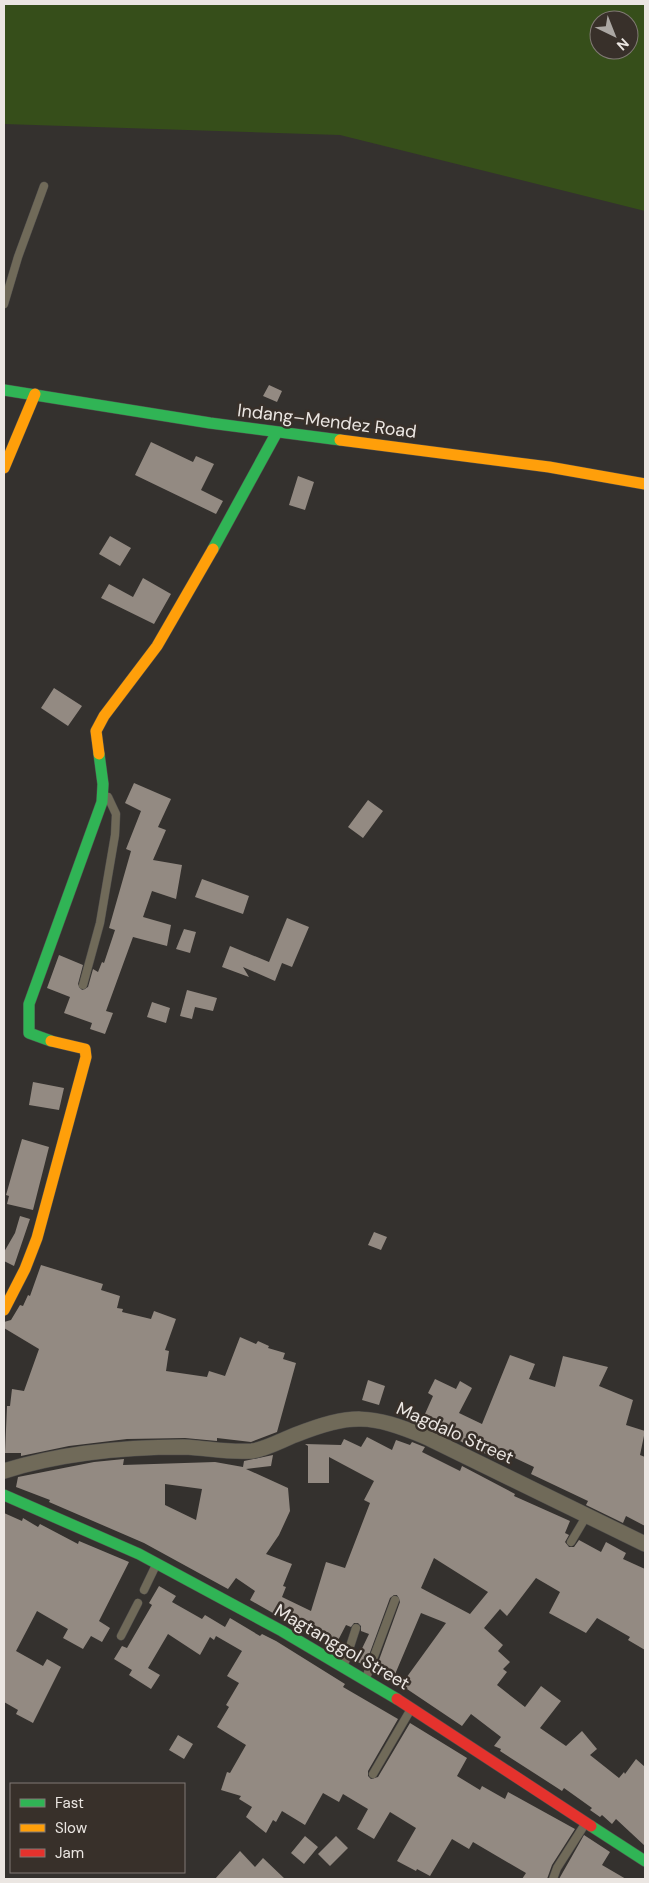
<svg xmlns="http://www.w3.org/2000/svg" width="649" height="1883" font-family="'DM Sans',sans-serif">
<rect width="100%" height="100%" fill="#34312e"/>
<!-- green -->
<path fill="#364e1a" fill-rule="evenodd" d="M 4,4 L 645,4 L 645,211 L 340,135 L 4,124 ZM 599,20 L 629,20 L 629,50 L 599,50 Z"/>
<!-- building -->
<path fill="#938a82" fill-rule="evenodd" d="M 269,385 L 282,391 L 277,402 L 263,396 Z
M 151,442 L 193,462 L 196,456 L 214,464 L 201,490 L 223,501 L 216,514 L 135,475 Z
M 298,476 L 314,482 L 305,510 L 289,505 Z
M 110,536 L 131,548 L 120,566 L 99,554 Z
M 143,578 L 171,594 L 154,624 L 101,598 L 109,584 L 133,597 Z
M 54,688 L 82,706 L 68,726 L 41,708 Z
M 134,783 L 171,799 L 158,827 L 166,830 L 153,860 L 182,865 L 176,899 L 152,891 L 143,917 L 171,925 L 167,946 L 133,937 L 106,1011 L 113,1013 L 105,1034 L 90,1029 L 92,1023 L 64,1013 L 70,997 L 47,988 L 59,955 L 83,965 L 78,984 L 82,990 L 88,987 L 93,969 L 98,972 L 102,962 L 104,963 L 115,930 L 109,928 L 131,851 L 126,849 L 141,811 L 125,803 Z
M 368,800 L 383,811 L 363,838 L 348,827 Z
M 202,879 L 249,896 L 243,914 L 195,897 Z
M 287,918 L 309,927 L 292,967 L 282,963 L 275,981 L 243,967 L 249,977 L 222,967 L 230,946 L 269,962 Z
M 184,929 L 196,932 L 190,953 L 176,949 Z
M 187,990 L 217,998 L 213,1011 L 195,1007 L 192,1019 L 180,1016 Z
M 152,1002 L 170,1008 L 166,1023 L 147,1017 Z
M 33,1082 L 64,1088 L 59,1110 L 29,1105 Z
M 22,1139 L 49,1147 L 33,1210 L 7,1204 L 9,1196 L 6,1195 Z
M 20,1216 L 30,1219 L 14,1266 L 4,1261 L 4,1252 L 15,1233 Z
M 374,1232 L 387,1237 L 381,1250 L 368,1245 Z
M 41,1265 L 103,1284 L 101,1290 L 120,1296 L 117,1308 L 123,1309 L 122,1312 L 151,1319 L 154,1311 L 176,1319 L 165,1350 L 169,1351 L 166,1371 L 207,1377 L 209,1371 L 225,1376 L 240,1337 L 256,1344 L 258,1341 L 269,1346 L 268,1348 L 285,1353 L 283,1359 L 296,1363 L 277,1432 L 251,1442 L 217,1438 L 217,1441 L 185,1438 L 127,1439 L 69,1446 L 21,1456 L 21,1453 L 5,1453 L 7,1406 L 10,1406 L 12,1389 L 24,1391 L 39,1349 L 4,1328 L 4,1322 L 11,1320 L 20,1305 L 23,1306 L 28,1295 L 30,1296 Z
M 510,1355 L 535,1364 L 529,1379 L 555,1387 L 563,1356 L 608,1367 L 599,1386 L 633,1400 L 626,1425 L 645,1431 L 640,1455 L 645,1457 L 645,1526 L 626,1516 L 623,1523 L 586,1505 L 588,1501 L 531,1474 L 534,1467 L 500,1451 L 496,1459 L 434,1428 L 433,1430 L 420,1425 L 433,1396 L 428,1393 L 435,1379 L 456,1389 L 460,1381 L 472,1388 L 459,1413 L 482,1424 Z
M 368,1380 L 385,1386 L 379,1405 L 362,1400 Z
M 367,1437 L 392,1450 L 396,1440 L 410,1445 L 412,1442 L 422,1446 L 425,1447 L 422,1452 L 460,1471 L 462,1466 L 515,1494 L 514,1496 L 570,1521 L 565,1533 L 569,1535 L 565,1542 L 569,1547 L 574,1547 L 579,1540 L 601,1552 L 606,1542 L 626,1553 L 623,1559 L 645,1569 L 645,1650 L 628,1640 L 630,1637 L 597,1618 L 586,1633 L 549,1613 L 560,1592 L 536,1578 L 507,1616 L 500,1609 L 484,1628 L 503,1645 L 498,1651 L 510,1662 L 503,1669 L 507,1672 L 497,1685 L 525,1707 L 541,1686 L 561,1701 L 540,1728 L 566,1746 L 582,1731 L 597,1749 L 590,1755 L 619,1778 L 624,1772 L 625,1774 L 636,1759 L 645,1767 L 645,1846 L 616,1819 L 612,1824 L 602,1815 L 600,1817 L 590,1810 L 592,1808 L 564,1788 L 562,1791 L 500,1751 L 501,1749 L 494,1746 L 501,1737 L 471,1714 L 462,1726 L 401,1685 L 446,1623 L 421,1613 L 393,1679 L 390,1676 L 388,1679 L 375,1671 L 400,1602 L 397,1595 L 394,1595 L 390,1598 L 365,1666 L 356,1661 L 369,1634 L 361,1631 L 361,1626 L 358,1623 L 354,1623 L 351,1627 L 346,1625 L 334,1648 L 250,1600 L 255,1591 L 236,1578 L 228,1589 L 144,1543 L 49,1502 L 50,1500 L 16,1487 L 18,1477 L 94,1462 L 124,1459 L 123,1465 L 215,1462 L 243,1467 L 244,1461 L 273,1455 L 271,1466 L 246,1469 L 288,1488 L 290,1511 L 279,1535 L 266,1554 L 292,1564 L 283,1586 L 286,1587 L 282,1597 L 311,1611 L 326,1562 L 345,1568 L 370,1503 L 364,1500 L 374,1481 L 329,1457 L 329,1483 L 308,1483 L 308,1446 L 305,1444 L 341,1445 L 344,1439 L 361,1447 ZM 165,1484 L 202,1489 L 196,1520 L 165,1505 ZM 434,1558 L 488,1592 L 470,1614 L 421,1588 Z
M 4,1513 L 22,1521 L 23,1518 L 38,1527 L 40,1524 L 78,1544 L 79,1541 L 129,1562 L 99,1621 L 110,1628 L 102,1642 L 91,1636 L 83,1649 L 63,1638 L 68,1629 L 37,1611 L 16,1651 L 43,1666 L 47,1659 L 61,1667 L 33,1723 L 16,1714 L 18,1710 L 4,1702 Z
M 159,1586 L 176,1596 L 172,1602 L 202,1619 L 205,1615 L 225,1627 L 230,1618 L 260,1636 L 262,1634 L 276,1641 L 345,1684 L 343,1687 L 398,1719 L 368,1771 L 368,1776 L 371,1779 L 378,1777 L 410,1723 L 467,1758 L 457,1776 L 480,1790 L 482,1786 L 505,1799 L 508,1792 L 575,1829 L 552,1865 L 547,1879 L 522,1879 L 526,1873 L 473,1842 L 469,1849 L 452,1839 L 430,1876 L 417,1869 L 416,1871 L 397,1861 L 416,1828 L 390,1812 L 374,1839 L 357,1829 L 368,1809 L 343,1794 L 339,1802 L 323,1793 L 305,1825 L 282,1811 L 276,1822 L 273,1820 L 266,1833 L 246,1817 L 252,1807 L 239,1799 L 241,1796 L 221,1790 L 227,1772 L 230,1773 L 246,1745 L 217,1727 L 229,1707 L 226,1705 L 239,1683 L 227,1676 L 242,1651 L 216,1636 L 214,1640 L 210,1637 L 200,1655 L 168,1634 L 148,1668 L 160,1675 L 151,1689 L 129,1675 L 132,1670 L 114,1659 L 122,1646 L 127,1648 L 152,1605 L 149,1603 Z
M 178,1735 L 193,1744 L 184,1759 L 169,1750 Z
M 584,1835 L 610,1852 L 602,1865 L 626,1879 L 559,1879 Z
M 305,1836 L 318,1847 L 304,1864 L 291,1853 Z
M 336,1836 L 348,1848 L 330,1866 L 318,1854 Z
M 240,1851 L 255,1867 L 263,1858 L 285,1879 L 215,1879 Z"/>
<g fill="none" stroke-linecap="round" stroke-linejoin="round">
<!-- lane casing -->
<g stroke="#504e4c" stroke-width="9">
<path id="lane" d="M 4,304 L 18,257 L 44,186
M 83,985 L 100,923 L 115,835 L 116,814 L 108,797
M 571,1542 L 587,1515
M 144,1590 L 156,1565
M 121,1636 L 138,1603
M 344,1665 L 356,1628
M 366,1678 L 395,1600
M 373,1774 L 411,1709
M 553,1879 L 557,1868 L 585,1824"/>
</g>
<!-- street casing -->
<g stroke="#504e4c" stroke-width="16">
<path id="street" d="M 4,1471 C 61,1453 124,1447 184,1447 C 207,1448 229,1453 252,1451 C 266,1449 282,1440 295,1435 C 352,1413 370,1414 426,1437 L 645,1544"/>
</g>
<!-- fast casing -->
<g stroke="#504e4c" stroke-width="12">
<path id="fast" d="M 4,390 L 210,423 L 340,440
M 213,549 L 277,432
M 51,1041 L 29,1033 L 29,1004 L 102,802 L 103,784 L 99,754
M 4,1495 L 139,1554 L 282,1631 L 397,1699
M 591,1826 L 645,1861"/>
</g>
<!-- slow casing -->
<g stroke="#504e4c" stroke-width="12">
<path id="slow" d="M 340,440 L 549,467 L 645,484
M 4,468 L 35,394
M 99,754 L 96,731 L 104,716 L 157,646 L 213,549
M 4,1310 L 25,1269 L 37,1238 L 86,1057 L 85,1049 L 51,1041"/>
</g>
<!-- jam casing -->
<g stroke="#504e4c" stroke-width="12">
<path id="jam" d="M 397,1699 L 591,1826"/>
</g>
<!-- lane -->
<use href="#lane" stroke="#706a59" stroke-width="8"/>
<!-- street -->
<use href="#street" stroke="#706a59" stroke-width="15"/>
<!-- fast -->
<use href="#fast" stroke="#30b455" stroke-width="11"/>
<!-- slow -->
<use href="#slow" stroke="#ff9f0a" stroke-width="11"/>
<!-- jam -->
<use href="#jam" stroke="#e5322d" stroke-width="11"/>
</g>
<g text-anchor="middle" stroke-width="5" stroke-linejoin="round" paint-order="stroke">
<!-- street labels -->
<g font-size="18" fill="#ebe6e2" stroke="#38302a">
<text transform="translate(327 421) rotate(7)" y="6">Indang–Mendez Road</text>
<text transform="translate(455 1433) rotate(24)" y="6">Magdalo Street</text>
<text transform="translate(342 1647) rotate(30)" y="6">Magtanggol Street</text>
</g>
</g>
<!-- border -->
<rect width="649" height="1883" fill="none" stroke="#ebe6e2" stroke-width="10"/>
<!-- legend -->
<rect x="10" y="1783" width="175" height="90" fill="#38302a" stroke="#807974"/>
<rect x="20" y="1799" width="25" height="8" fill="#30b455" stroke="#807974"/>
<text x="55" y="1808" font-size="15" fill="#ebe6e2">Fast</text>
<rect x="20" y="1824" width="25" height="8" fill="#ff9f0a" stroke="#807974"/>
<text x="55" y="1833" font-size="15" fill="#ebe6e2">Slow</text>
<rect x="20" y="1849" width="25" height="8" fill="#e5322d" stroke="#807974"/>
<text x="55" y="1858" font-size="15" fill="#ebe6e2">Jam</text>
<!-- north arrow -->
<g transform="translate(614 35) rotate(137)"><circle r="24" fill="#38302a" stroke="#807974"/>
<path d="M0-4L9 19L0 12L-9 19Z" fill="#aba7a3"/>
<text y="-8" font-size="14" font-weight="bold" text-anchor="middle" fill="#ebe6e2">N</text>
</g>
</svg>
